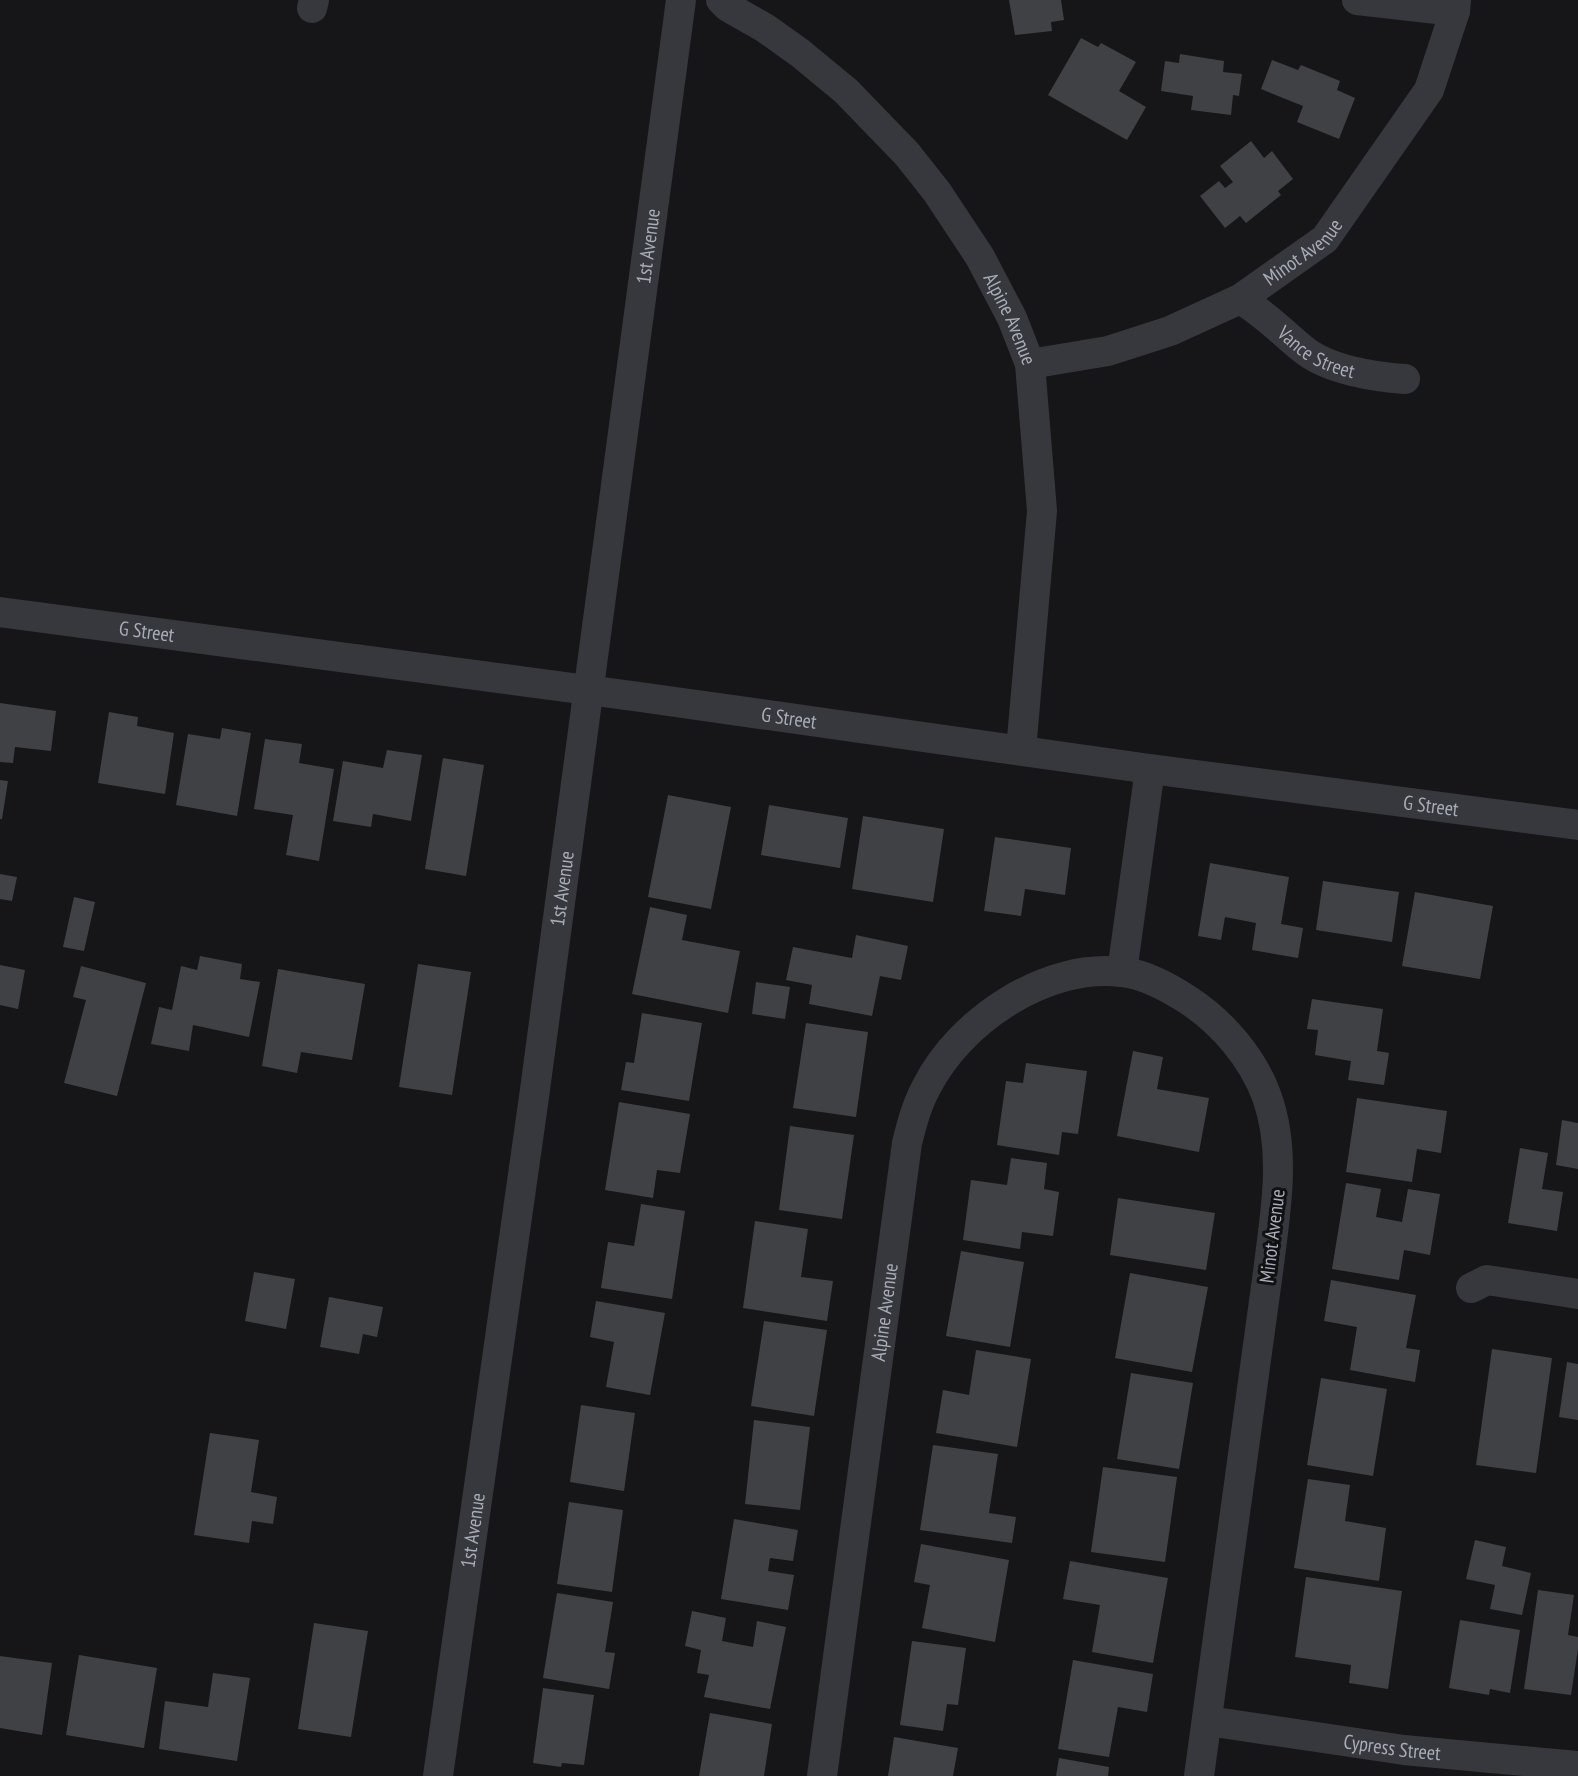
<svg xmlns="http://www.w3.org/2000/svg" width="1578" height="1776" font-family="'PT Sans Narrow',sans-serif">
<rect width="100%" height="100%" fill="#161618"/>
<!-- building -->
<path fill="#404145" d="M 1009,0 L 1061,0 L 1064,20 L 1051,22 L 1052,31 L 1015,35 Z
M 1081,38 L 1098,47 L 1101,43 L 1136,62 L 1119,91 L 1146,107 L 1127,140 L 1048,95 Z
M 1180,54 L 1224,61 L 1223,72 L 1242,74 L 1239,96 L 1233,95 L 1231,115 L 1191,110 L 1193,96 L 1161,91 L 1165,61 L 1179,63 Z
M 1272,60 L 1298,70 L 1301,65 L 1340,81 L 1337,90 L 1355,98 L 1339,139 L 1297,122 L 1303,106 L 1261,89 Z
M 1251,141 L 1264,158 L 1272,151 L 1293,179 L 1278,191 L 1281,195 L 1246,223 L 1240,216 L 1225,228 L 1200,196 L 1219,181 L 1225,188 L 1233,182 L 1220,166 Z
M 0,703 L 56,711 L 51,751 L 15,747 L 13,763 L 0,762 Z
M 109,712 L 138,717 L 137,726 L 174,733 L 165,794 L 98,783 Z
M 222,728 L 251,733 L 237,816 L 176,805 L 188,734 L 220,739 Z
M 265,739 L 302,744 L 299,763 L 334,769 L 319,861 L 286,855 L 293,815 L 254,809 Z
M 387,750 L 422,755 L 411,821 L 373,814 L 371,827 L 333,821 L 343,761 L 383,768 Z
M 443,758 L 484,765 L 466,876 L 425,869 Z
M 0,780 L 8,781 L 2,819 L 0,819 Z
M 668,795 L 731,807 L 711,909 L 648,897 Z
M 769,805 L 848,818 L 840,868 L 761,855 Z
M 863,816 L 944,829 L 933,902 L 852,889 Z
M 995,837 L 1071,848 L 1065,895 L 1025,889 L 1021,916 L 984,911 Z
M 1210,863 L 1289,877 L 1281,924 L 1303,928 L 1298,958 L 1252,950 L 1256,923 L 1225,917 L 1221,940 L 1198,936 Z
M 0,874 L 17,877 L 12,901 L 0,899 Z
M 1323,881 L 1399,892 L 1392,942 L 1316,930 Z
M 1415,892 L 1493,906 L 1480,979 L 1402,966 Z
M 74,897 L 95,902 L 84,951 L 63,947 Z
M 650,907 L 687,915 L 682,940 L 740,951 L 728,1013 L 632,994 Z
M 856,935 L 908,946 L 901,980 L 880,976 L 872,1016 L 809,1004 L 812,985 L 786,980 L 793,947 L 852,958 Z
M 200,956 L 242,964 L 240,979 L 260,982 L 249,1037 L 193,1025 L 189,1051 L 151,1044 L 159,1007 L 172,1010 L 181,966 L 197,970 Z
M 418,964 L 471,972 L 452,1095 L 399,1087 Z
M 0,965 L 25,970 L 18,1009 L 0,1005 Z
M 81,966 L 146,983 L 117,1096 L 64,1083 L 86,1000 L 73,997 Z
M 278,969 L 365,984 L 352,1060 L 301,1052 L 297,1073 L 262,1066 Z
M 756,982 L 790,987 L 785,1019 L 752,1014 Z
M 1312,999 L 1383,1009 L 1377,1051 L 1389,1053 L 1384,1085 L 1348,1080 L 1351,1061 L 1315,1055 L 1318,1030 L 1307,1029 Z
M 642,1013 L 702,1023 L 689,1101 L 621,1090 L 626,1062 L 634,1063 Z
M 806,1023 L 868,1032 L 856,1117 L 793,1108 Z
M 1133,1051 L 1163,1057 L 1157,1089 L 1209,1098 L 1199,1152 L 1117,1136 Z
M 1026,1063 L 1087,1071 L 1078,1134 L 1062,1132 L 1059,1155 L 997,1145 L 1006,1081 L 1023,1083 Z
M 1357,1098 L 1447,1111 L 1441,1153 L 1417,1149 L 1412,1182 L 1346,1172 Z
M 619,1102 L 690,1114 L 680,1173 L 657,1170 L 653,1198 L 605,1190 Z
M 1562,1120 L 1578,1123 L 1578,1169 L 1556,1165 Z
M 790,1126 L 854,1135 L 842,1219 L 779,1210 Z
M 1520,1148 L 1548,1153 L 1542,1189 L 1563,1192 L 1557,1231 L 1508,1223 Z
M 1011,1158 L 1047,1163 L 1044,1189 L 1059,1192 L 1053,1236 L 1022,1232 L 1020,1249 L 963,1240 L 971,1180 L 1007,1185 Z
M 1346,1183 L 1381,1189 L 1376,1217 L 1402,1222 L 1408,1189 L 1440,1194 L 1430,1255 L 1404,1250 L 1399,1280 L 1332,1269 Z
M 1118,1198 L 1215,1213 L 1206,1270 L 1110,1255 Z
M 641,1204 L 685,1211 L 672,1299 L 601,1288 L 608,1242 L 634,1246 Z
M 755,1221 L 808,1229 L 801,1277 L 833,1281 L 827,1321 L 743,1308 Z
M 961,1251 L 1024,1262 L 1010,1347 L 946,1336 Z
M 254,1272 L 295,1279 L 286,1329 L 245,1321 Z
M 1130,1273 L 1208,1287 L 1192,1372 L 1115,1358 Z
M 1331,1280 L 1416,1295 L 1406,1348 L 1420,1350 L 1415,1382 L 1350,1370 L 1357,1327 L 1324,1321 Z
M 329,1297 L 383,1307 L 377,1337 L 363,1334 L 359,1354 L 320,1347 Z
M 596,1301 L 665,1313 L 650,1395 L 606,1387 L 614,1342 L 590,1337 Z
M 764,1321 L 827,1330 L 814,1416 L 751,1406 Z
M 1492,1349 L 1552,1358 L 1536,1473 L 1476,1465 Z
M 976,1350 L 1031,1359 L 1017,1447 L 936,1433 L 943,1390 L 969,1395 Z
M 1567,1362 L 1578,1364 L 1578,1420 L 1559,1417 Z
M 1131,1373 L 1193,1383 L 1179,1469 L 1117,1459 Z
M 1321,1378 L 1387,1389 L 1373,1476 L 1307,1465 Z
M 581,1405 L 635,1413 L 624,1491 L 570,1482 Z
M 754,1420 L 810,1427 L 800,1510 L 745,1504 Z
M 210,1433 L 259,1440 L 251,1492 L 277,1497 L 273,1524 L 252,1521 L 249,1543 L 194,1535 Z
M 933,1445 L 998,1454 L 989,1513 L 1016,1517 L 1012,1543 L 920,1530 Z
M 1103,1467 L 1177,1477 L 1165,1562 L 1091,1552 Z
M 1308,1479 L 1350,1485 L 1345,1521 L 1386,1528 L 1379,1581 L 1294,1568 Z
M 569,1502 L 623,1510 L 612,1592 L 557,1584 Z
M 734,1519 L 798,1530 L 793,1561 L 770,1558 L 768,1571 L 794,1575 L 788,1610 L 721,1599 Z
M 1475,1540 L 1506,1547 L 1502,1566 L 1531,1573 L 1522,1615 L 1490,1609 L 1495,1585 L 1466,1579 Z
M 921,1544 L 1009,1560 L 995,1642 L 922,1628 L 930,1585 L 914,1582 Z
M 1070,1561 L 1168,1578 L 1153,1663 L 1092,1652 L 1100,1605 L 1063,1599 Z
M 1306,1577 L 1402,1591 L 1388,1689 L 1349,1683 L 1351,1665 L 1295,1657 Z
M 1538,1590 L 1574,1595 L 1568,1635 L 1578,1637 L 1578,1649 L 1571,1695 L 1524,1689 Z
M 557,1593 L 613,1602 L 605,1652 L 615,1653 L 609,1689 L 543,1678 Z
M 692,1611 L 726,1618 L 722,1641 L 753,1647 L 757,1621 L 786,1627 L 770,1709 L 704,1697 L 709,1675 L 697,1673 L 701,1650 L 685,1646 Z
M 1460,1620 L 1520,1630 L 1510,1693 L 1490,1689 L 1489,1695 L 1449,1688 Z
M 314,1623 L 368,1631 L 351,1737 L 298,1729 Z
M 912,1641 L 966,1648 L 958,1705 L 947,1704 L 943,1731 L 900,1725 Z
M 79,1655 L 157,1668 L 144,1748 L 66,1735 Z
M 0,1656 L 52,1663 L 42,1735 L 0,1728 Z
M 1073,1660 L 1153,1674 L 1147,1712 L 1118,1707 L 1109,1757 L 1058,1749 Z
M 213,1673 L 250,1678 L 237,1761 L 159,1749 L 165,1701 L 208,1707 Z
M 543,1688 L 594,1695 L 584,1765 L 562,1763 L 561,1767 L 533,1763 Z
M 710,1713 L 772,1724 L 764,1776 L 699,1776 Z
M 894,1737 L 958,1748 L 953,1776 L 888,1776 Z
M 1059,1758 L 1109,1767 L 1108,1776 L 1056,1776 Z"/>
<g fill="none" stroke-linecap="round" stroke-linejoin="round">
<!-- minor -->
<g stroke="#37383d" stroke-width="30">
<path id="s1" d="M 721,0 L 728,7 L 765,28 L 800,53 L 846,91 L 907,154 L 937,192 L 980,257 L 1012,318 L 1030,364 L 1042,511 L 1021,750"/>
<path d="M 1357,0 L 1455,11"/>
<path d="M 312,8 L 314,0"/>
<path id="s2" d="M 1240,299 C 1264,313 1282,332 1304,350 C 1329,370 1375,377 1405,379"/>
<path id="s3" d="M 1030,364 L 1108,351 L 1170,331 L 1240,299 L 1325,239 L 1429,90 L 1455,11 L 1456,0"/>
<path id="s4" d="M 0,612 L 640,697 L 1150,769 L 1578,825"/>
<path d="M 1122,972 L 1150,769"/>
<path d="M 1471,1288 L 1487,1280 L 1578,1294"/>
<path id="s5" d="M 1208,1721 L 1404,1750 L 1578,1766"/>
<path id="s6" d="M 438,1776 L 534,1097 L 681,0"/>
<path id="s7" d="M 822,1776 L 907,1143 C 912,1123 917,1104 927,1086 C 960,1021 1046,963 1121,972 C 1145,974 1168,987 1188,1000 C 1222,1022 1253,1058 1267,1097 C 1287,1154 1275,1214 1268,1272 L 1199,1776"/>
</g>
</g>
<g text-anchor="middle" stroke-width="6" stroke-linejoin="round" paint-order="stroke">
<!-- street labels -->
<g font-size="20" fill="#a8adb8" stroke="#111113">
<text dy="7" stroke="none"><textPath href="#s6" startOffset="1544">1st Avenue</textPath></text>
<text dy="7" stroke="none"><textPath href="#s3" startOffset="300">Minot Avenue</textPath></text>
<text dy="7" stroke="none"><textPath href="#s1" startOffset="438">Alpine Avenue</textPath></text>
<text dy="7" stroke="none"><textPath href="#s2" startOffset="94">Vance Street</textPath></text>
<text dy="7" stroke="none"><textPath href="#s4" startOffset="148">G Street</textPath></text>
<text dy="7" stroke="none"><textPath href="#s4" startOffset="796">G Street</textPath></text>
<text dy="7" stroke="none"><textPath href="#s4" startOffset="1444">G Street</textPath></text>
<text dy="7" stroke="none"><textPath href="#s6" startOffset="896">1st Avenue</textPath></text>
<text transform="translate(1272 1236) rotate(-83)" y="7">Minot Avenue</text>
<text dy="7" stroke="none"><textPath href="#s7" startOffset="468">Alpine Avenue</textPath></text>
<text dy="7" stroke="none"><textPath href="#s6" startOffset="248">1st Avenue</textPath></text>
<text dy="7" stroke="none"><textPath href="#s5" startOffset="186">Cypress Street</textPath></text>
</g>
</g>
</svg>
